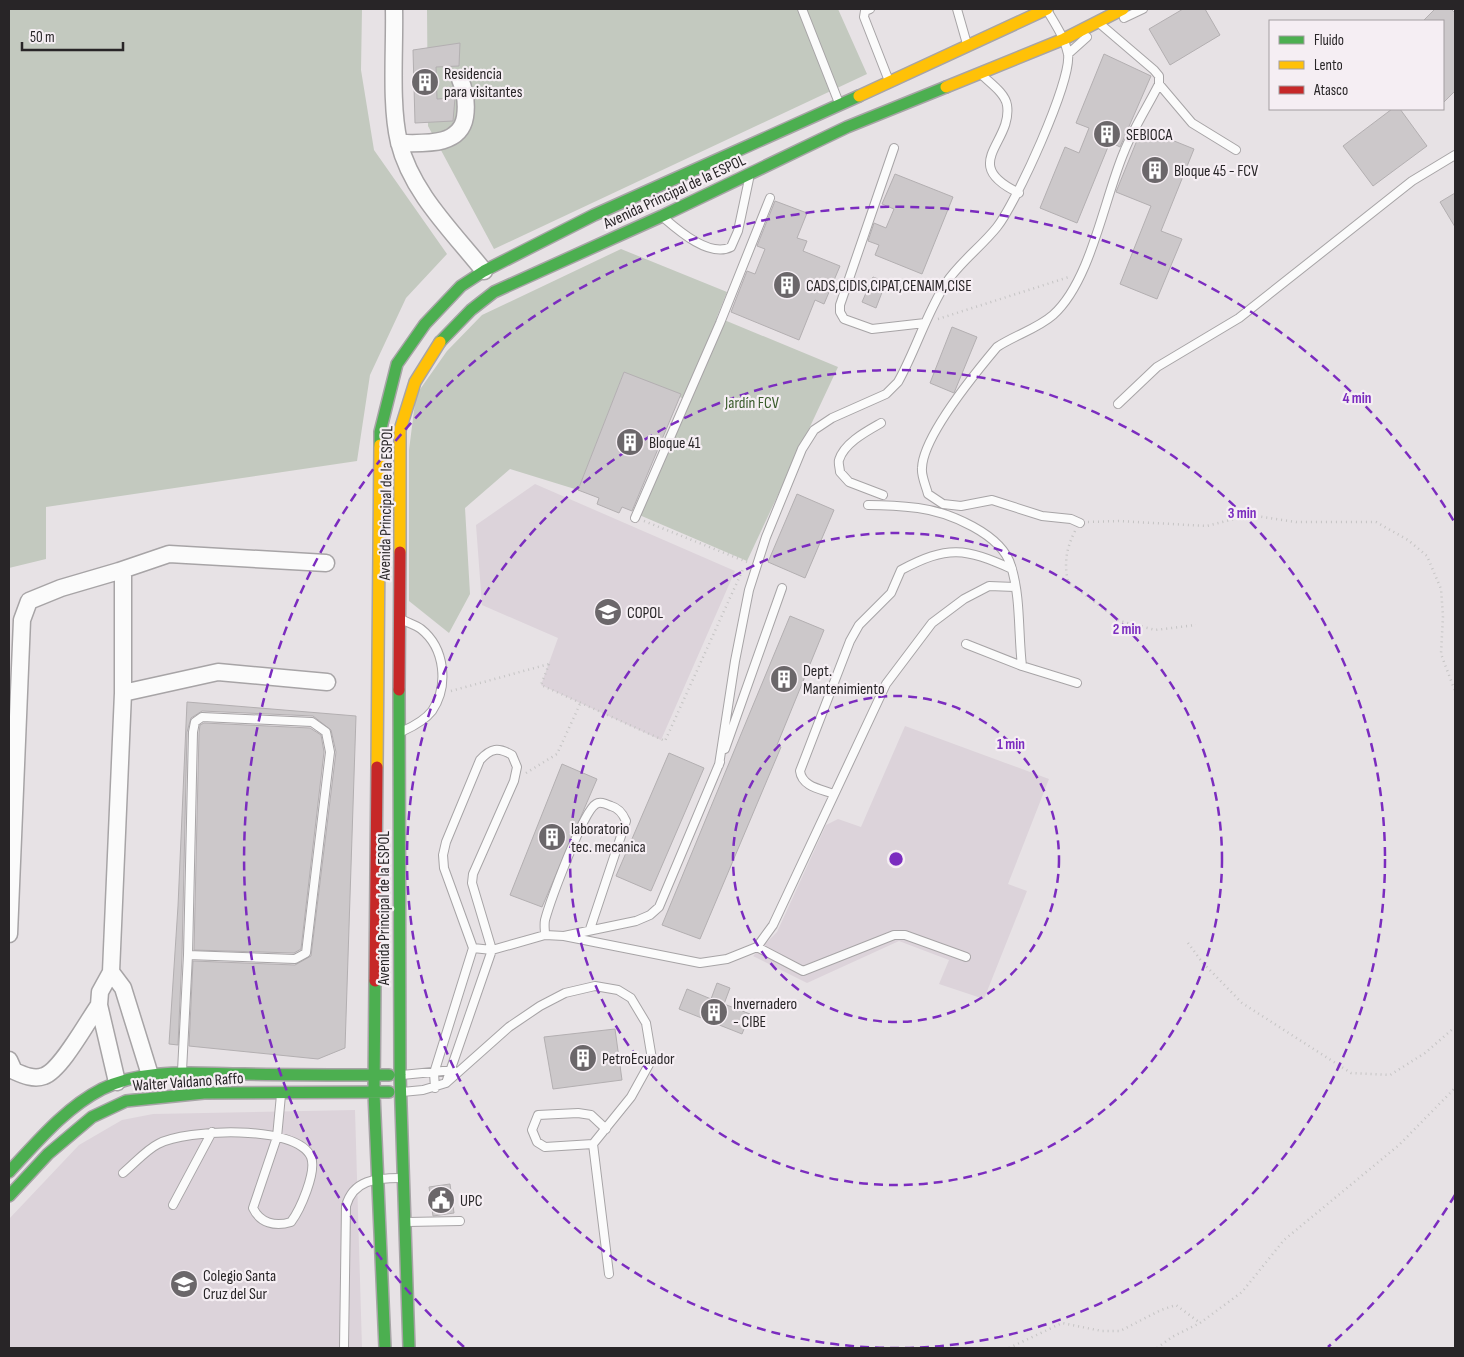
<svg xmlns="http://www.w3.org/2000/svg" width="1464" height="1357" font-family="'Sofia Sans Condensed',sans-serif">
<rect width="100%" height="100%" fill="#e7e2e5"/>
<!-- built -->
<path fill="#dcd3da" d="M 535,484 L 735,571 L 661,740 L 541,685 L 558,638 L 482,605 L 476,525 Z
M 905,726 L 1049,779 L 1008,884 L 1027,891 L 984,999 L 939,984 L 949,960 L 899,941 L 807,983 L 753,956 L 777,932 L 826,825 L 838,819 L 861,827 Z
M 355,1110 L 362,1348 L 9,1348 L 9,1219 L 79,1145 L 122,1120 L 153,1114 Z"/>
<!-- green -->
<path fill="#c3c9bf" d="M 9,9 L 362,9 L 361,70 L 374,150 L 447,254 L 406,298 L 370,375 L 357,461 L 46,507 L 46,559 L 9,568 Z
M 427,9 L 838,9 L 867,74 L 494,249 L 428,126 Z
M 621,249 L 727,292 L 706,344 L 717,317 L 838,367 L 747,561 L 637,514 L 684,399 L 624,372 L 578,490 L 510,469 L 465,508 L 470,594 L 449,633 L 409,601 L 409,450 L 416,395 L 447,351 L 482,315 Z"/>
<!-- building -->
<path fill="#ccc8ca" stroke="#b3afb1" d="M 1183,9 L 1205,9 L 1220,35 L 1170,65 L 1149,29 Z
M 1435,9 L 1451,9 L 1455,13 L 1455,91 L 1443,103 L 1443,21 L 1423,21 Z
M 460,43 L 459,66 L 436,67 L 437,99 L 455,98 L 453,121 L 415,123 L 413,50 Z
M 1104,54 L 1151,76 L 1120,147 L 1110,142 L 1077,223 L 1040,208 L 1065,147 L 1079,153 L 1089,128 L 1076,123 Z
M 1392,109 L 1400,109 L 1427,146 L 1373,186 L 1343,146 Z
M 1142,128 L 1194,149 L 1161,231 L 1182,239 L 1157,299 L 1120,284 L 1151,206 L 1116,192 Z
M 895,174 L 953,197 L 922,274 L 875,255 L 879,245 L 868,241 L 874,223 L 886,228 L 894,209 L 882,204 Z
M 1455,193 L 1455,227 L 1440,202 Z
M 775,201 L 807,213 L 797,238 L 807,241 L 803,251 L 840,266 L 824,304 L 815,300 L 799,340 L 731,312 L 747,271 L 755,274 L 765,249 L 757,246 Z
M 873,277 L 886,282 L 876,308 L 862,302 Z
M 952,327 L 977,337 L 954,393 L 930,383 Z
M 624,372 L 681,394 L 632,511 L 622,507 L 619,513 L 597,504 L 599,498 L 578,490 Z
M 797,494 L 834,510 L 805,578 L 768,562 Z
M 790,616 L 824,630 L 777,745 L 781,747 L 700,939 L 662,925 Z
M 187,702 L 356,716 L 345,1048 L 318,1059 L 189,1046 L 193,961 L 295,965 L 311,956 L 336,752 L 331,730 L 313,716 L 202,711 L 191,718 L 187,732 L 182,955 L 178,1045 L 169,1044 L 178,906 Z
M 204,723 L 310,728 L 321,735 L 324,752 L 301,949 L 294,953 L 194,950 L 199,733 L 200,725 Z
M 669,753 L 704,768 L 651,891 L 616,876 Z
M 562,764 L 597,779 L 542,907 L 510,895 Z
M 717,983 L 730,988 L 724,1004 L 750,1014 L 742,1034 L 679,1009 L 687,989 L 711,999 Z
M 615,1029 L 622,1080 L 553,1089 L 544,1037 Z
M 450,1184 L 454,1213 L 433,1216 L 429,1187 Z"/>
<g fill="none" stroke-linecap="round" stroke-linejoin="round">
<!-- lane casing -->
<g stroke="#a7a4a6" stroke-width="10">
<path id="lane" d="M 802,9 L 839,103
M 870,9 L 865,11 L 864,17 L 889,81
M 957,9 L 967,44
M 1124,18 L 1143,9
M 1068,54 L 1087,37
M 982,75 C 990,83 1005,93 1007,105 C 1013,143 958,164 1019,193
M 1159,84 L 1192,123 L 1236,150
M 894,148 L 840,305 L 840,312 L 844,319 L 872,329 L 925,323
M 664,218 C 679,231 710,258 731,247 L 738,231 L 749,179
M 1118,404 L 1157,367 L 1239,318 L 1412,181 L 1455,155
M 881,423 C 867,431 844,443 839,460 C 838,463 840,469 840,472 L 849,482 L 883,495
M 868,505 C 885,505 902,506 918,508 C 949,512 1002,534 1011,566 C 1021,598 1018,633 1022,666 L 1077,683
M 635,518 L 720,323 L 770,198
M 1080,523 L 1071,519 L 1042,516 L 992,500 L 961,506 L 943,504 L 928,494 C 926,486 921,476 922,468 C 923,436 976,372 997,347 C 1015,335 1037,329 1053,315 C 1091,281 1104,199 1124,152 C 1133,129 1148,106 1159,84 L 1159,76 L 1154,70 L 1099,23
M 403,620 C 408,623 416,625 421,629 C 445,648 449,686 432,711 C 425,720 414,726 403,731
M 966,644 L 1022,666
M 725,749 L 782,588
M 719,765 L 735,661 L 749,590 L 766,537 L 802,449 L 814,430 L 832,418 L 886,394 L 898,382 C 916,350 926,314 946,283 C 960,262 981,247 997,227 C 1016,203 1072,81 1068,54 C 1065,38 1055,24 1047,10
M 834,794 C 821,789 802,787 800,771 L 850,641 L 859,625 L 891,593 L 901,570 C 948,545 965,548 1012,569
M 545,935 C 545,930 544,925 545,920 C 550,902 583,811 596,804 C 600,801 606,804 611,806 C 619,808 623,814 626,821 L 590,929
M 564,936 L 700,963 L 727,959 L 757,947 L 773,925 L 886,684 L 932,623 L 964,599 L 989,586 L 1015,587
M 757,947 L 803,971 L 894,935 L 905,935 L 966,957
M 473,948 L 492,950 L 545,935 L 564,936 L 636,921 L 650,915 L 659,907 L 720,762
M 182,1071 L 188,955 L 193,732 L 195,722 L 202,717 L 312,722 L 326,732 L 330,752 L 306,953 L 295,959 L 188,955
M 402,1075 L 453,1070
M 435,1088 L 434,1073 L 473,948 L 444,868 L 443,855 L 446,842 L 480,760 C 491,748 498,747 512,755 L 517,767 L 514,781 L 473,874 L 472,883 L 492,950 L 446,1083
M 402,1092 L 423,1090 L 446,1083 L 509,1027 L 540,1006 L 565,993 L 595,986 L 618,990 L 631,998 L 646,1023 L 652,1059 L 631,1097 L 593,1144 L 545,1147 L 537,1142 L 532,1130 L 538,1115 L 578,1113 L 591,1115 L 606,1129
M 593,1144 L 609,1274
M 123,1173 C 134,1164 146,1150 158,1144 C 186,1129 297,1124 311,1157 C 317,1172 300,1210 291,1222 C 275,1227 260,1223 253,1208 L 277,1137 L 281,1095
M 173,1205 L 212,1132
M 407,1222 L 460,1221
M 344,1348 L 346,1206 C 353,1180 376,1178 400,1178"/>
</g>
<!-- street casing -->
<g stroke="#a7a4a6" stroke-width="19">
<path id="street" d="M 394,9 C 395,48 390,105 399,142 C 411,192 453,232 484,271
M 399,143 C 423,143 460,147 465,117 C 467,104 465,91 460,79
M 119,571 L 169,554 L 326,563
M 123,693 L 218,672 L 327,682
M 9,934 L 22,620 L 29,601 L 61,588 L 119,571 L 123,576 L 123,693 L 111,972 L 100,992 L 99,1005 L 117,1082
M 111,972 L 123,988 L 150,1075
M 9,1060 L 14,1071 C 23,1075 34,1080 44,1076 C 61,1070 87,1022 99,1005"/>
</g>
<!-- fast casing -->
<g stroke="#a7a4a6" stroke-width="14">
<path id="fast" d="M 440,342 L 471,310 L 494,292 L 662,216 L 847,127 L 946,87
M 380,445 L 380,432 L 397,364 L 425,324 L 461,286 L 484,271 L 594,215 L 859,96
M 399,690 L 400,1075 L 409,1348
M 375,981 L 374,1093 L 385,1348
M 9,1172 C 37,1142 65,1108 102,1089 C 145,1067 198,1074 244,1074 C 293,1075 341,1075 389,1075
M 9,1196 L 48,1154 L 92,1117 L 126,1101 L 204,1093 L 389,1092"/>
</g>
<!-- slow casing -->
<g stroke="#a7a4a6" stroke-width="14">
<path id="slow" d="M 946,87 L 1064,39 L 1123,9
M 859,96 L 1047,9
M 400,552 L 400,430 L 415,382 L 440,342
M 377,767 L 380,445"/>
</g>
<!-- jam casing -->
<g stroke="#a7a4a6" stroke-width="14">
<path id="jam" d="M 399,690 L 400,552
M 375,981 L 377,767"/>
</g>
<!-- path -->
<path stroke="#c5c4c4" stroke-width="2.5" stroke-dasharray="1 4" stroke-linecap="butt" d="M 938,319 L 1069,277
M 644,521 L 747,562
M 1088,522 L 1118,521 L 1207,526 L 1249,515 L 1296,522 L 1376,522 L 1408,540 L 1427,556 L 1441,589 L 1443,616 L 1441,654 L 1455,691
M 1075,531 C 1066,549 1064,563 1068,582 L 1120,621 L 1155,630 L 1196,625
M 549,664 L 541,685 L 665,741 L 744,567
M 451,691 L 549,664
M 526,773 L 557,754 L 580,704
M 1188,943 L 1202,962 L 1242,1003 L 1351,1073 L 1390,1075 L 1425,1053 L 1455,1027
M 1009,1348 L 1062,1323 L 1102,1331 L 1120,1331 L 1161,1310 L 1176,1305 L 1199,1322
M 1157,1348 L 1172,1337 L 1200,1323 L 1242,1292 L 1284,1240 L 1399,1145 L 1455,1088"/>
<!-- lane -->
<use href="#lane" stroke="#fbfbfb" stroke-width="8"/>
<!-- street -->
<use href="#street" stroke="#fbfbfb" stroke-width="16"/>
<!-- fast -->
<use href="#fast" stroke="#4caf50" stroke-width="11"/>
<!-- slow -->
<use href="#slow" stroke="#ffc107" stroke-width="11"/>
<!-- jam -->
<use href="#jam" stroke="#c62828" stroke-width="11"/>
</g>
<!-- distance rings -->
<g fill="none" stroke="#7b2cbf" stroke-width="2.5" stroke-dasharray="9 6">
<circle cx="896" cy="859" r="163"/>
<circle cx="896" cy="859" r="326"/>
<circle cx="896" cy="859" r="489"/>
<path d="M1455 1195A652 652 0 0 1 1328 1347M464 1347A652 652 0 1 1 1455 523"/>
</g>
<!-- icons -->
<defs>
<g id="building-disc" transform="scale(1.4375)"><circle r="9.5" fill="#6b676a" stroke="#f5eef3"/><path d="M-4-6H4V6H1V3H-1V6H-4ZM-2.5-4.3h1.7v1.8h-1.7ZM.8-4.3h1.7v1.8H.8ZM-2.5-1h1.7V.8h-1.7ZM.8-1h1.7V.8H.8Z" fill="#fff"/></g>
<g id="school-disc" transform="scale(1.4375)"><circle r="9.5" fill="#6b676a" stroke="#f5eef3"/><path d="M0-5L7-2L0 1L-7-2ZM-4 1L0 2.5L4 1V4Q0 6-4 4Z" fill="#fff"/></g>
<g id="civic-disc" transform="scale(1.4375)"><circle r="9.5" fill="#6b676a" stroke="#f5eef3"/><path d="M-.6-6.5H3V-4.5H.6V-3L4-1V1h2V6H-6V1h2V-1L-.6-3ZM-1.2 2.5V6h2.4V2.5Z" fill="#fff"/></g>
<g id="university-disc" transform="scale(1.4375)"><circle r="9.5" fill="#6b676a" stroke="#f5eef3"/><path d="M0-5L7-2L0 1L-7-2ZM-4 1L0 2.5L4 1V4Q0 6-4 4Z" fill="#fff"/></g>
</defs>
<g fill-rule="evenodd">
<use href="#building-disc" x="425" y="82"/>
<use href="#building-disc" x="1107" y="134"/>
<use href="#building-disc" x="1155" y="170"/>
<use href="#building-disc" x="787" y="285"/>
<use href="#building-disc" x="630" y="442"/>
<use href="#school-disc" x="608" y="612"/>
<use href="#building-disc" x="784" y="679"/>
<use href="#building-disc" x="552" y="837"/>
<use href="#building-disc" x="714" y="1012"/>
<use href="#building-disc" x="583" y="1058"/>
<use href="#civic-disc" x="441" y="1200"/>
<use href="#university-disc" x="184" y="1284"/>
</g>
<g text-anchor="middle" stroke-width="4.5" stroke-linejoin="round" paint-order="stroke">
<!-- poi labels -->
<g font-size="16" fill="#282527" stroke="#f5eef3" text-anchor="start">
<text x="444" y="79">Residencia<tspan x="444" dy="18">para visitantes</tspan></text>
<text x="1126" y="140">SEBIOCA</text>
<text x="1174" y="176">Bloque 45 - FCV</text>
<text x="806" y="291">CADS,CIDIS,CIPAT,CENAIM,CISE</text>
<text x="649" y="448">Bloque 41</text>
<text x="627" y="618">COPOL</text>
<text x="803" y="676">Dept.<tspan x="803" dy="18">Mantenimiento</tspan></text>
<text x="571" y="834">laboratorio<tspan x="571" dy="18">tec. mecanica</tspan></text>
<text x="733" y="1009">Invernadero<tspan x="733" dy="18">- CIBE</tspan></text>
<text x="602" y="1064">PetroEcuador</text>
<text x="460" y="1206">UPC</text>
<text x="203" y="1281">Colegio Santa<tspan x="203" dy="18">Cruz del Sur</tspan></text>
</g>
<!-- street labels -->
<g font-size="16" fill="#282527" stroke="#f5eef3">
<text transform="translate(674 191) rotate(-25)" y="6">Avenida Principal de la ESPOL</text>
<text transform="translate(385 503) rotate(-89)" y="6">Avenida Principal de la ESPOL</text>
<text transform="translate(383 908) rotate(-90)" y="6">Avenida Principal de la ESPOL</text>
<text transform="translate(188 1081) rotate(-4)" y="6">Walter Valdano Raffo</text>
</g>
<!-- park labels -->
<g font-size="16" fill="#395b2b" stroke="#f5eef3">
<text x="752" y="408">Jardín FCV</text>
</g>
</g>
<circle cx="896" cy="859" r="8" fill="#7b2cbf" stroke="#f5eef3" stroke-width="2.5"/>
<g font-size="15" text-anchor="middle" font-weight="bold" fill="#7b2cbf" stroke="#f5eef3" stroke-width="4.5" stroke-linejoin="round" paint-order="stroke">
<text x="1357" y="403">4 min</text>
<text x="1242" y="518">3 min</text>
<text x="1127" y="634">2 min</text>
<text x="1011" y="749">1 min</text>
</g>
<!-- border -->
<rect width="1464" height="1357" fill="none" stroke="#282527" stroke-width="20"/>
<!-- legend -->
<rect x="1269" y="20" width="175" height="90" fill="#f5eef3" stroke="#a39ea1"/>
<rect x="1279" y="36" width="25" height="8" fill="#4caf50" stroke="#a39ea1"/>
<text x="1314" y="45" font-size="15" fill="#282527">Fluido</text>
<rect x="1279" y="61" width="25" height="8" fill="#ffc107" stroke="#a39ea1"/>
<text x="1314" y="70" font-size="15" fill="#282527">Lento</text>
<rect x="1279" y="86" width="25" height="8" fill="#c62828" stroke="#a39ea1"/>
<text x="1314" y="95" font-size="15" fill="#282527">Atasco</text>
<!-- scale -->
<path d="M22 42v8h101v-8" fill="none" stroke="#282527" stroke-width="2.5"/>
<text x="30" y="42" font-size="15" fill="#282527" stroke="#f5eef3" stroke-width="4" paint-order="stroke">50 m</text>
</svg>
